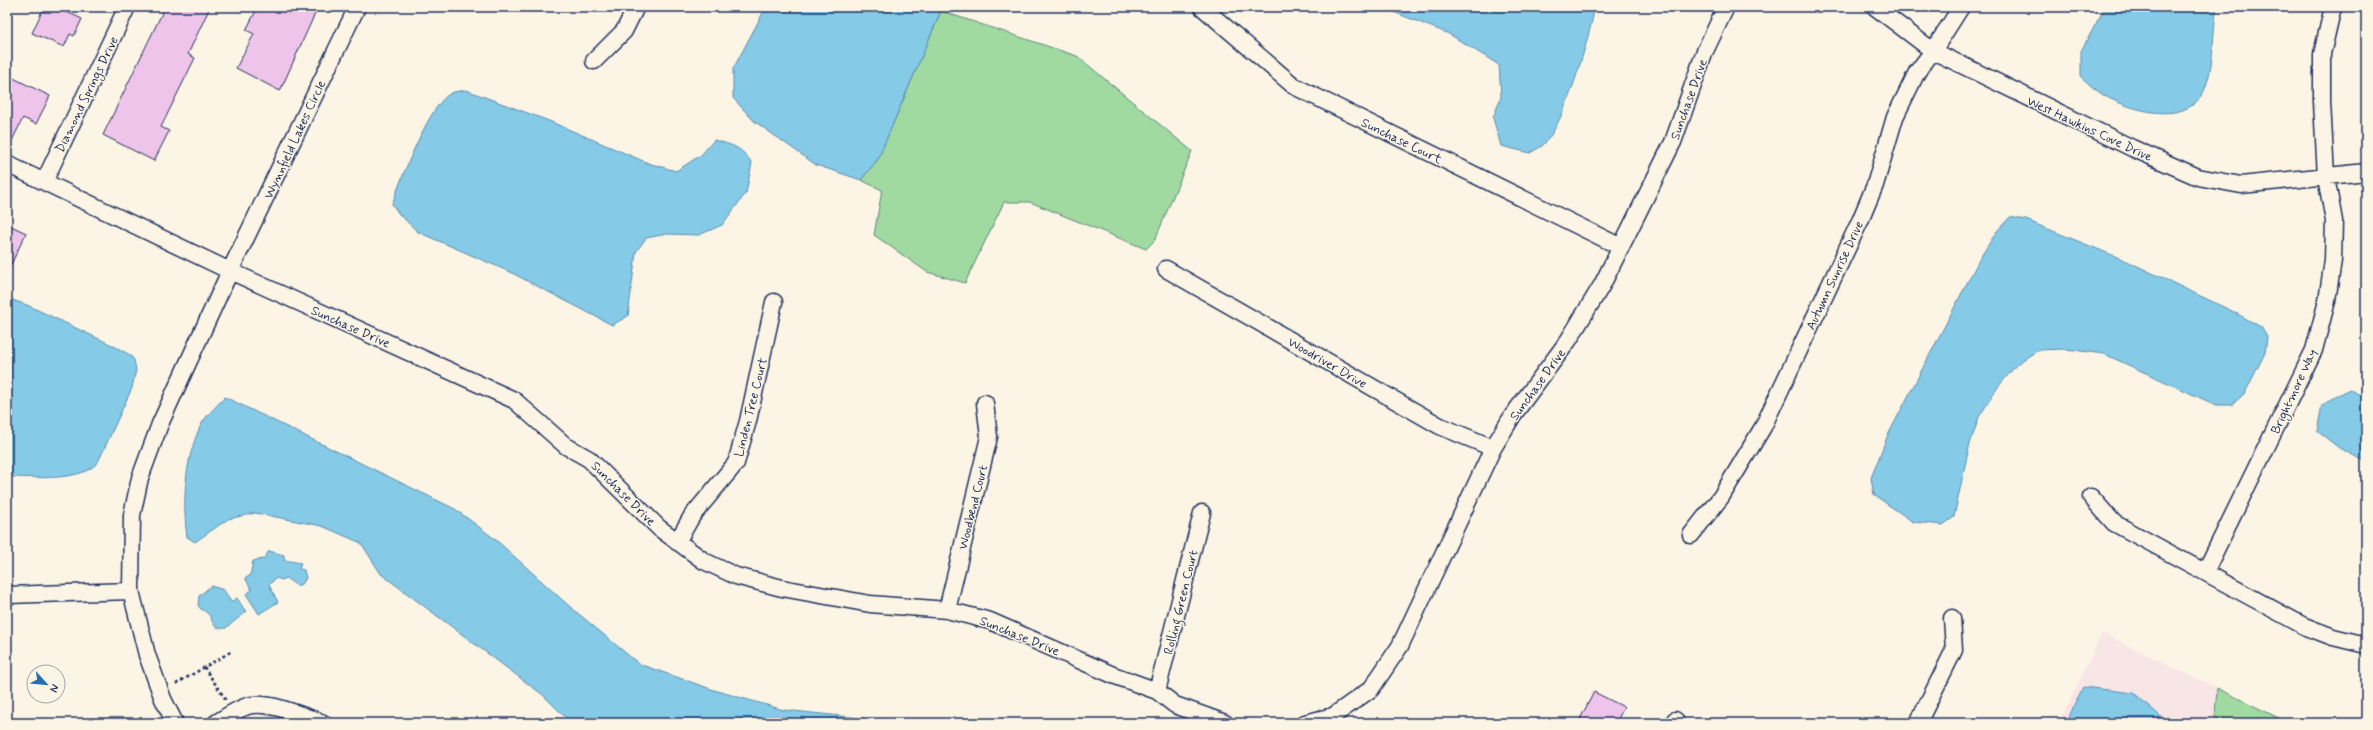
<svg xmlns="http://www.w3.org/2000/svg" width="2373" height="730" font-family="Mynerve,sans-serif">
<rect width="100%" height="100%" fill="#fcf5e5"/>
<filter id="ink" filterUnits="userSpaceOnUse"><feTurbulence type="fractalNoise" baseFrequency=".025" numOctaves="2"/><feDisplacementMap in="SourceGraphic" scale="8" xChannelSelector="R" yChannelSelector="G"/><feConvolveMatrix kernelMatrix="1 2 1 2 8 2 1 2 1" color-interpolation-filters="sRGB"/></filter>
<g filter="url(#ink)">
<!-- built -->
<path fill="#f8e6e6" d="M 2102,633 L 2217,688 L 2215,717 L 2226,723 L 2059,723 Z"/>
<!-- green -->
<path fill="#a0daa0" stroke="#5e847f" d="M 941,11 L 1077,56 L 1192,151 L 1155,240 L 1146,249 L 1030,202 L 1004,202 L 965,283 L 927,272 L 874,235 L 882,190 L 861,180 L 878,159 Z
M 2217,688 L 2289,723 L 2226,723 L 2215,717 Z"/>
<!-- water -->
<path fill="#85cae6" stroke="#5b8cb0" d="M 766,7 L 941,7 L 941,11 L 878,159 L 861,180 L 816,165 L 754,121 L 733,98 L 733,69 Z
M 1381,7 L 1595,7 C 1589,37 1565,125 1543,145 C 1540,148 1534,150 1530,153 L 1501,146 L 1493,118 L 1501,97 L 1499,65 L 1449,34 Z
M 2105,7 L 2217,7 C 2212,33 2215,60 2206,86 C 2192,128 2134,112 2105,96 C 2096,91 2088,83 2081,77 L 2081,51 Z
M 466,90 L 549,121 L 648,163 L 676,171 L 701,155 L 714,140 C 733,145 741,147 752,163 L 746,193 L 722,225 L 699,235 L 667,234 L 646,238 L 636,252 L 628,316 L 612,325 L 510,272 L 418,232 L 399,214 L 392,204 C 401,180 429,104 451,93 C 455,91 462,91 466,90 Z
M 2010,217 L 2026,220 L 2127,261 L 2236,313 L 2261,327 L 2267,337 L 2265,353 L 2245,393 L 2232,405 L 2216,405 L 2104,354 L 2066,349 L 2038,350 L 2017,364 L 1998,387 L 1979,417 L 1969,447 L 1954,517 L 1943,525 L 1913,522 L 1874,495 L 1871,478 L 1887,437 L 1980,258 L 1997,231 Z
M 7,298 L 27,305 L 112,345 L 130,355 L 134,360 L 136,370 L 132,388 L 99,460 C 86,483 31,477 7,477 Z
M 2349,389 L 2366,398 L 2366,462 L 2339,448 L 2317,431 L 2322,405 Z
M 225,397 L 455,509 L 495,539 L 568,605 L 639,664 L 714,690 L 784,710 L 908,723 L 571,723 L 543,695 L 381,574 L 361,543 L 322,526 L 255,513 L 228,519 L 195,542 L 187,537 C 182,501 185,458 201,425 C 206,415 218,405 225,397 Z
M 269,551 L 284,555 L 284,560 L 301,563 L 299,569 L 304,570 L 306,578 L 303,583 L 297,586 L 286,578 L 282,580 L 276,578 L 269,585 L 278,602 L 259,614 L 246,594 L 252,590 L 245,578 L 250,576 L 253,561 L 264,559 Z
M 211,586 L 224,590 L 231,602 L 237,598 L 246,612 L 226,628 C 210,630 215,620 207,613 C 204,610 200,610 198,605 L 199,596 Z
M 2083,687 L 2134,693 L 2168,723 L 2066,723 Z"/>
<!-- building -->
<path fill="#efc4ea" stroke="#1b2f5e" d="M 44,7 L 56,7 L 82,19 L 74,36 L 70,34 L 64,47 L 32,33 Z
M 165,7 L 210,7 L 188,54 L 195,58 L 161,127 L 169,131 L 154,161 L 103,135 Z
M 258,7 L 318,7 L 280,91 L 236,68 L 254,34 L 246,30 Z
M 7,75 L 50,96 L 36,124 L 23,118 L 7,151 Z
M 7,224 L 26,233 L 7,273 Z
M 1594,692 L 1624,707 L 1616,723 L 1588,723 L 1580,719 Z"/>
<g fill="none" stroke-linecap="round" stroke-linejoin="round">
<!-- minor casing -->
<g stroke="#1b2f5e" stroke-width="19">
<path id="minor" d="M 1202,7 L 1294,86 L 1621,247
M 1875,7 L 1933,51 L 2132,148 L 2198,177 L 2241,185 L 2366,172
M 594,61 L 624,31 L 636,7
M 7,164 L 230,271 L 514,400 L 566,446 L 589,459 L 659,528 L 704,561 L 736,576 L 782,588 L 870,604 L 947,610 L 990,621 L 1113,675 L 1157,691 L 1175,705 L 1225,723
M 45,180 L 127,7
M 1166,269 L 1440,426 L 1493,448
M 2091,497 L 2114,523 L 2304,626 L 2333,637 L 2366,645
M 1691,535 L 1721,497 L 1763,427 L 1860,221 L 1875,185 L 1895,117 L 1917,72 L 1933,51 L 1961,7
M 677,542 L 692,516 L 736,463 L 748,421 L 774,302
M 2205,572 L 2314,350 L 2327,301 L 2333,260 L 2334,221 L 2326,177 L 2322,102 L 2322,54 L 2333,7
M 7,595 L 131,591
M 947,610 L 989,437 L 985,403
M 1157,691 L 1202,513
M 175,723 L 163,699 L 147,655 L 131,591 L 132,515 L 140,478 L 160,424 L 230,271 L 357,7
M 216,723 C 226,717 241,706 253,705 C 274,703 303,716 323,723
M 1305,723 L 1333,716 L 1371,689 L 1400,646 L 1493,448 L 1513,415 L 1568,341 L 1602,285 L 1673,142 L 1705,51 L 1726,7
M 1675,723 L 1675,720
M 1918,723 L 1954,650 L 1952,618"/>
</g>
<!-- path -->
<path stroke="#1b2f5e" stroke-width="2.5" stroke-dasharray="3 3" stroke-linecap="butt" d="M 204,667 L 226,700
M 176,684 L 232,651"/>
<!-- minor -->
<use href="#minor" stroke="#fcf5e5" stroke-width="16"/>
</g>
</g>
<g text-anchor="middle" stroke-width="3" stroke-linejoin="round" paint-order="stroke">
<!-- street labels -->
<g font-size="13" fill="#1b2f5e" stroke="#fcf5e5">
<text transform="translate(86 94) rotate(-64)" y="5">Diamond Springs Drive</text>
<text transform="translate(1688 99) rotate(-70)" y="5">Sunchase Drive</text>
<text transform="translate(2090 128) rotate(25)" y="5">West Hawkins Cove Drive</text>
<text transform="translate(294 139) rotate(-65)" y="5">Wynnfield Lakes Circle</text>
<text transform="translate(1402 140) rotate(26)" y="5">Sunchase Court</text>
<text transform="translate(1834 275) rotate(-65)" y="5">Autumn Sunrise Drive</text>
<text transform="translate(351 326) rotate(24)" y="5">Sunchase Drive</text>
<text transform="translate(1328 362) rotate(30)" y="5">Woodriver Drive</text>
<text transform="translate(1537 384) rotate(-54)" y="5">Sunchase Drive</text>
<text transform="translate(2293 391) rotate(-65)" y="5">Brightmore Way</text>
<text transform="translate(750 407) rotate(-76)" y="5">Linden Tree Court</text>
<text transform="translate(624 493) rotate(45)" y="5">Sunchase Drive</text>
<text transform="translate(972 507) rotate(-76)" y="5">Woodbend Court</text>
<text transform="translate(1180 602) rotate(-76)" y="5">Rolling Green Court</text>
<text transform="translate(1020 635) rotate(22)" y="5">Sunchase Drive</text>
</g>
</g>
<!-- margin -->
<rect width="2373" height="730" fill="none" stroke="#fcf5e5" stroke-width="24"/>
<rect x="12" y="12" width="2349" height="706" fill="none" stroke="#1b2f5e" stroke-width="1.5" filter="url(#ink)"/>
<!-- north arrow -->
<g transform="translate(46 684) rotate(117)"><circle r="19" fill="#fcf5e5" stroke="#a2a6af"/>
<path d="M0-3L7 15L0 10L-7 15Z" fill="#1f6fb2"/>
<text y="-6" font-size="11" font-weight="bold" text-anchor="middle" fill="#1b2f5e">N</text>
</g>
</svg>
